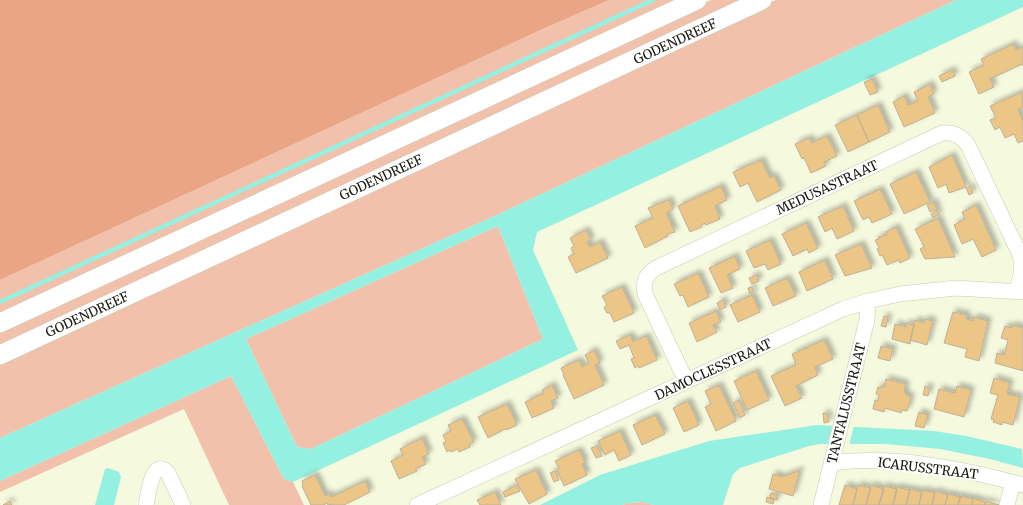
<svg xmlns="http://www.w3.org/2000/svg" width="1023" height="505" font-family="Merriweather,serif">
<defs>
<filter id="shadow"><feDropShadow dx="3.5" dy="-3.5" stdDeviation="2" flood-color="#0004"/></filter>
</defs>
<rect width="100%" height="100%" fill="#f5f9dd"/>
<!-- green -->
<path fill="#f2c1ab" d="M 609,0 L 690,0 L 0,320 L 0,280 L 545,28 Z
M 711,0 L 755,0 L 0,350 L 0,329 Z
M 776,0 L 956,0 L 499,214 L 0,438 L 0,360 Z
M 498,226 L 543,339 L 311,449 L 297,447 L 246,339 Z
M 231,376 L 284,479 L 293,482 L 304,505 L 229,505 L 184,409 L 0,492 L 0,481 Z
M 642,502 L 654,505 L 622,505 L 628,503 Z"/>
<!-- forest -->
<path fill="#e9a586" d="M 0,0 L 609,0 L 545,28 L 0,280 Z"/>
<!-- water -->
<path fill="#94f0e0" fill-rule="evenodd" d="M 956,0 L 1023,0 L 1023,7 L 537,232 L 533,250 L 578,350 L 293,482 L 284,479 L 231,376 L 0,481 L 0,438 L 499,214 ZM 498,226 L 543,339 L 311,449 L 297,447 L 246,339 Z
M 817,425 L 934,431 L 966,436 L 1022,449 L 1023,468 L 990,459 L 940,449 L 886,444 L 820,444 L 809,446 L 740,468 L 733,474 L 723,505 L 654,505 L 642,502 L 628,503 L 622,505 L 540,505 L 600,475 L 709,441 Z
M 108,468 L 119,472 L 121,477 L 114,505 L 95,505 L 105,469 Z"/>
<!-- pier -->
<path fill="#f5f9dd" d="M 833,423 L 854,425 L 849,446 L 827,446 Z"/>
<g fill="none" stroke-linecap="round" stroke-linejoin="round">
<!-- stream -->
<path stroke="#94f0e0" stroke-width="4.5" d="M 0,302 L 653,0"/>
</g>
<!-- building -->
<path fill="#ecc686" stroke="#bfb098" filter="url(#shadow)" d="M 1013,44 L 1016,50 L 1023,47 L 1023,66 L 1022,64 L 990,79 L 994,87 L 979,94 L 969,72 L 984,65 L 981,59 Z
M 952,70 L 955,76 L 942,82 L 939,76 Z
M 872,79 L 878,92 L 870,95 L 864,82 Z
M 930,84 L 934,94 L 928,97 L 935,113 L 904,127 L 893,102 L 904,96 L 908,105 L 918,101 L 914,92 Z
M 1022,92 L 1023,107 L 1018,109 L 1023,121 L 1023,141 L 1018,143 L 1014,134 L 1005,138 L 1000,127 L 995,130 L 990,120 L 996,118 L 990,106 Z
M 878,105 L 890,132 L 869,142 L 857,115 Z
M 857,115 L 869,142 L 848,152 L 835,125 Z
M 827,136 L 837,156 L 824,162 L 826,166 L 811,173 L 804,158 L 802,159 L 795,144 L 809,138 L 812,143 Z
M 952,155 L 966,187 L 949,193 L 946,184 L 938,188 L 929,167 Z
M 761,160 L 770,178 L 774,176 L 781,190 L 757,202 L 748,183 L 740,187 L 733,172 Z
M 916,172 L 930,202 L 904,214 L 890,184 Z
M 721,186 L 727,200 L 715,206 L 720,219 L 706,225 L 705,223 L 701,225 L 702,227 L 690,232 L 678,206 Z
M 970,186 L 973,193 L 969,195 L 966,188 Z
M 880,189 L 892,214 L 872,223 L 869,217 L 863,220 L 854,201 Z
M 669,200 L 673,209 L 666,213 L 675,232 L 667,234 L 668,236 L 645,248 L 635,226 L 653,218 L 648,208 Z
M 934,202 L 937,209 L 930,212 L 927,205 Z
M 976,205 L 996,250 L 982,257 L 973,239 L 962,244 L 954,225 L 965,219 L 962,212 Z
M 843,206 L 854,231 L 837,239 L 832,228 L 825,232 L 818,217 Z
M 937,210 L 939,214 L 933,218 L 931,214 Z
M 938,218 L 955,257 L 925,259 L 920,249 L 924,247 L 915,229 Z
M 806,223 L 818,248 L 809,253 L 807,249 L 793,256 L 782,234 Z
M 896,227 L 910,258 L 900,263 L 899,260 L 887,265 L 882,255 L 880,256 L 877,249 L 879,248 L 875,240 L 879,239 L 878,237 L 887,235 L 886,232 Z
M 586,230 L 591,240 L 587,242 L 590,247 L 600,242 L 608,258 L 576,273 L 568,257 L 574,254 L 571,248 L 574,246 L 570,238 Z
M 770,240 L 781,264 L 768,270 L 765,264 L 754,268 L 746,251 Z
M 861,244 L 872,268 L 845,276 L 835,255 Z
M 735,256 L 740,269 L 727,275 L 733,288 L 721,293 L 709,268 Z
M 825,260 L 833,279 L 807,291 L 799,272 Z
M 698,273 L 709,297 L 688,307 L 683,295 L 680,296 L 674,284 Z
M 757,275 L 759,281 L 752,284 L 749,278 Z
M 787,278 L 796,296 L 773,306 L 765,288 Z
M 622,287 L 634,313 L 614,322 L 610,313 L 607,313 L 604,308 L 607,305 L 602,296 Z
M 752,287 L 754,292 L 750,294 L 748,288 Z
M 752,295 L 760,312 L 738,322 L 730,305 Z
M 723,300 L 726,307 L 720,310 L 717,303 Z
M 716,311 L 721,322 L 713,325 L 717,332 L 697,342 L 689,323 Z
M 953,312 L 967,315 L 966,319 L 973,321 L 974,317 L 988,321 L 979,361 L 965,357 L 967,349 L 944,343 Z
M 884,316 L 888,317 L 886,327 L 881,326 Z
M 925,319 L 933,321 L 927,345 L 910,340 L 915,320 L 924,323 Z
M 906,323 L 914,325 L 910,344 L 892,339 L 895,324 L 906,327 Z
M 1012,325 L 1023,328 L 1023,371 L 995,363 L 997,353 L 1004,355 L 1008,340 L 1001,338 L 1005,326 L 1012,328 Z
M 630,335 L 633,342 L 646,336 L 657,360 L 639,368 L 638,366 L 635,368 L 631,359 L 634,358 L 629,345 L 620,349 L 616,341 Z
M 824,340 L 833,359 L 815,367 L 818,375 L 796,386 L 802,398 L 785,406 L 771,376 L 796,365 L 792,354 Z
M 881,346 L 893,349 L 890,361 L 878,358 Z
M 594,350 L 600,363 L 595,365 L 604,385 L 574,399 L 563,375 L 564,375 L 561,368 L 579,360 L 582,367 L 589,363 L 585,355 Z
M 756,371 L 769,400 L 747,410 L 734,381 Z
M 994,378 L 1010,383 L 1007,394 L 1020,397 L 1013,425 L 1002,422 L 1002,425 L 993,422 L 994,420 L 991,419 L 998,395 L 990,393 Z
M 886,379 L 906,384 L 904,392 L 906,393 L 906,395 L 911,397 L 907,411 L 902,410 L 901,413 L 885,408 L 884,412 L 873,409 L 875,400 L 878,401 L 879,395 L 876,394 L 878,387 L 881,388 L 881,386 L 884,387 Z
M 552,385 L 558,398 L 551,401 L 554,408 L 532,418 L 525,402 L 544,393 L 542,390 Z
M 719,385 L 736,421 L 716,431 L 705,407 L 711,404 L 705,391 Z
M 925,386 L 930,388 L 928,396 L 923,395 Z
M 957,386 L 971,390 L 964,417 L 934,409 L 939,389 L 955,393 Z
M 739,400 L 745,415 L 740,418 L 733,403 Z
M 688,401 L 699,425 L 684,432 L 673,408 Z
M 507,404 L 517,425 L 506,430 L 505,429 L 488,438 L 478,417 Z
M 919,412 L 928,415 L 924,428 L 915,426 Z
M 823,413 L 827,413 L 829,422 L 824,423 Z
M 655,415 L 665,434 L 642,445 L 633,425 Z
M 462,419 L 474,442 L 469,444 L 470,447 L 459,452 L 458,449 L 451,452 L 450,450 L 447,452 L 443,443 L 446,442 L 443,435 L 451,431 L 448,425 Z
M 620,431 L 631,455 L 619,461 L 614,450 L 605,455 L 598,441 Z
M 422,438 L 429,454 L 422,457 L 426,464 L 415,469 L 417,471 L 399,479 L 391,461 L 403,455 L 400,449 Z
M 597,446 L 602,456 L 596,458 L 591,448 Z
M 579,450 L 585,463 L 582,464 L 587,475 L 564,486 L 557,470 L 559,469 L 555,461 Z
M 536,470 L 547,494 L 529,504 L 515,479 Z
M 800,470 L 793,496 L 769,489 L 773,474 L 782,477 Z
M 555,471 L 559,480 L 554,482 L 550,473 Z
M 315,475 L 325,496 L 329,494 L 331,497 L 365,481 L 370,492 L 344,505 L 333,505 L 333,504 L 328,505 L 327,503 L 324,505 L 311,505 L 302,486 L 303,485 L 302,481 Z
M 517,485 L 520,491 L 505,497 L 503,492 Z
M 845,485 L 857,489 L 853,505 L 839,505 Z
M 858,485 L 871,488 L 866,505 L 853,505 Z
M 871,485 L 884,489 L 879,505 L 866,505 Z
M 884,486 L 897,489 L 893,505 L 879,505 Z
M 897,487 L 910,490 L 906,505 L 893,505 Z
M 910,489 L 922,492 L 919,505 L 906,505 Z
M 922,490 L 935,493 L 932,505 L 919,505 Z
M 935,491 L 948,495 L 945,505 L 932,505 Z
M 495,492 L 501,505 L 480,505 L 477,500 Z
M 771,493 L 778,495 L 777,500 L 770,498 Z
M 948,494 L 961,497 L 958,505 L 945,505 Z
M 960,496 L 973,499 L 972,505 L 958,505 Z
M 767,497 L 774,499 L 773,504 L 766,502 Z
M 973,498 L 985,502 L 985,505 L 972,505 Z
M 10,501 L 12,505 L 3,505 Z
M 986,501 L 999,505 L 985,505 Z"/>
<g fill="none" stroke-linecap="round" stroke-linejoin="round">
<!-- minor casing -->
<g stroke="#c8ccb1" stroke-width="16">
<path id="minor" d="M 686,381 L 645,294 C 643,280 645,276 656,268 L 942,133 C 954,132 961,136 968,145 L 1021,257 L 1021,274 L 1017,291
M 831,463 C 895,455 961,468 1023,485
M 146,505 C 148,496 152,455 168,473 L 183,505
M 417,505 L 843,309 L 868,301 L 900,294 L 956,288 L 1023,292
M 821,505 L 867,320 L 868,301
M 1007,505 L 1013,482"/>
</g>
<!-- major casing -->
<g stroke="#c8ccb1" stroke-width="20">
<path id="major" d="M 0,323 L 697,0
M 0,355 L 762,0"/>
</g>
<!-- minor -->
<use href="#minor" stroke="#fff" stroke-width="15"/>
<!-- major -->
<use href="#major" stroke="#fff" stroke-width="19"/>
</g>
<g text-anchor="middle" stroke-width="4" stroke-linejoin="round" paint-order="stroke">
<!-- street labels -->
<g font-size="13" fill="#15170d" stroke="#fff">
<text transform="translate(675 41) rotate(-25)" y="5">GODENDREEF</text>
<text transform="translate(381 177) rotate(-25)" y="5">GODENDREEF</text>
<text transform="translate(827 187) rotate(-25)" y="5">MEDUSASTRAAT</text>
<text transform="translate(87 314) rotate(-25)" y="5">GODENDREEF</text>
<text transform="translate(713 369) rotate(-25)" y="5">DAMOCLESSTRAAT</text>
<text transform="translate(846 403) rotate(-76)" y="5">TANTALUSSTRAAT</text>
<text transform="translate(928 468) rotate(7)" y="5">ICARUSSTRAAT</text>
</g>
</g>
</svg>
